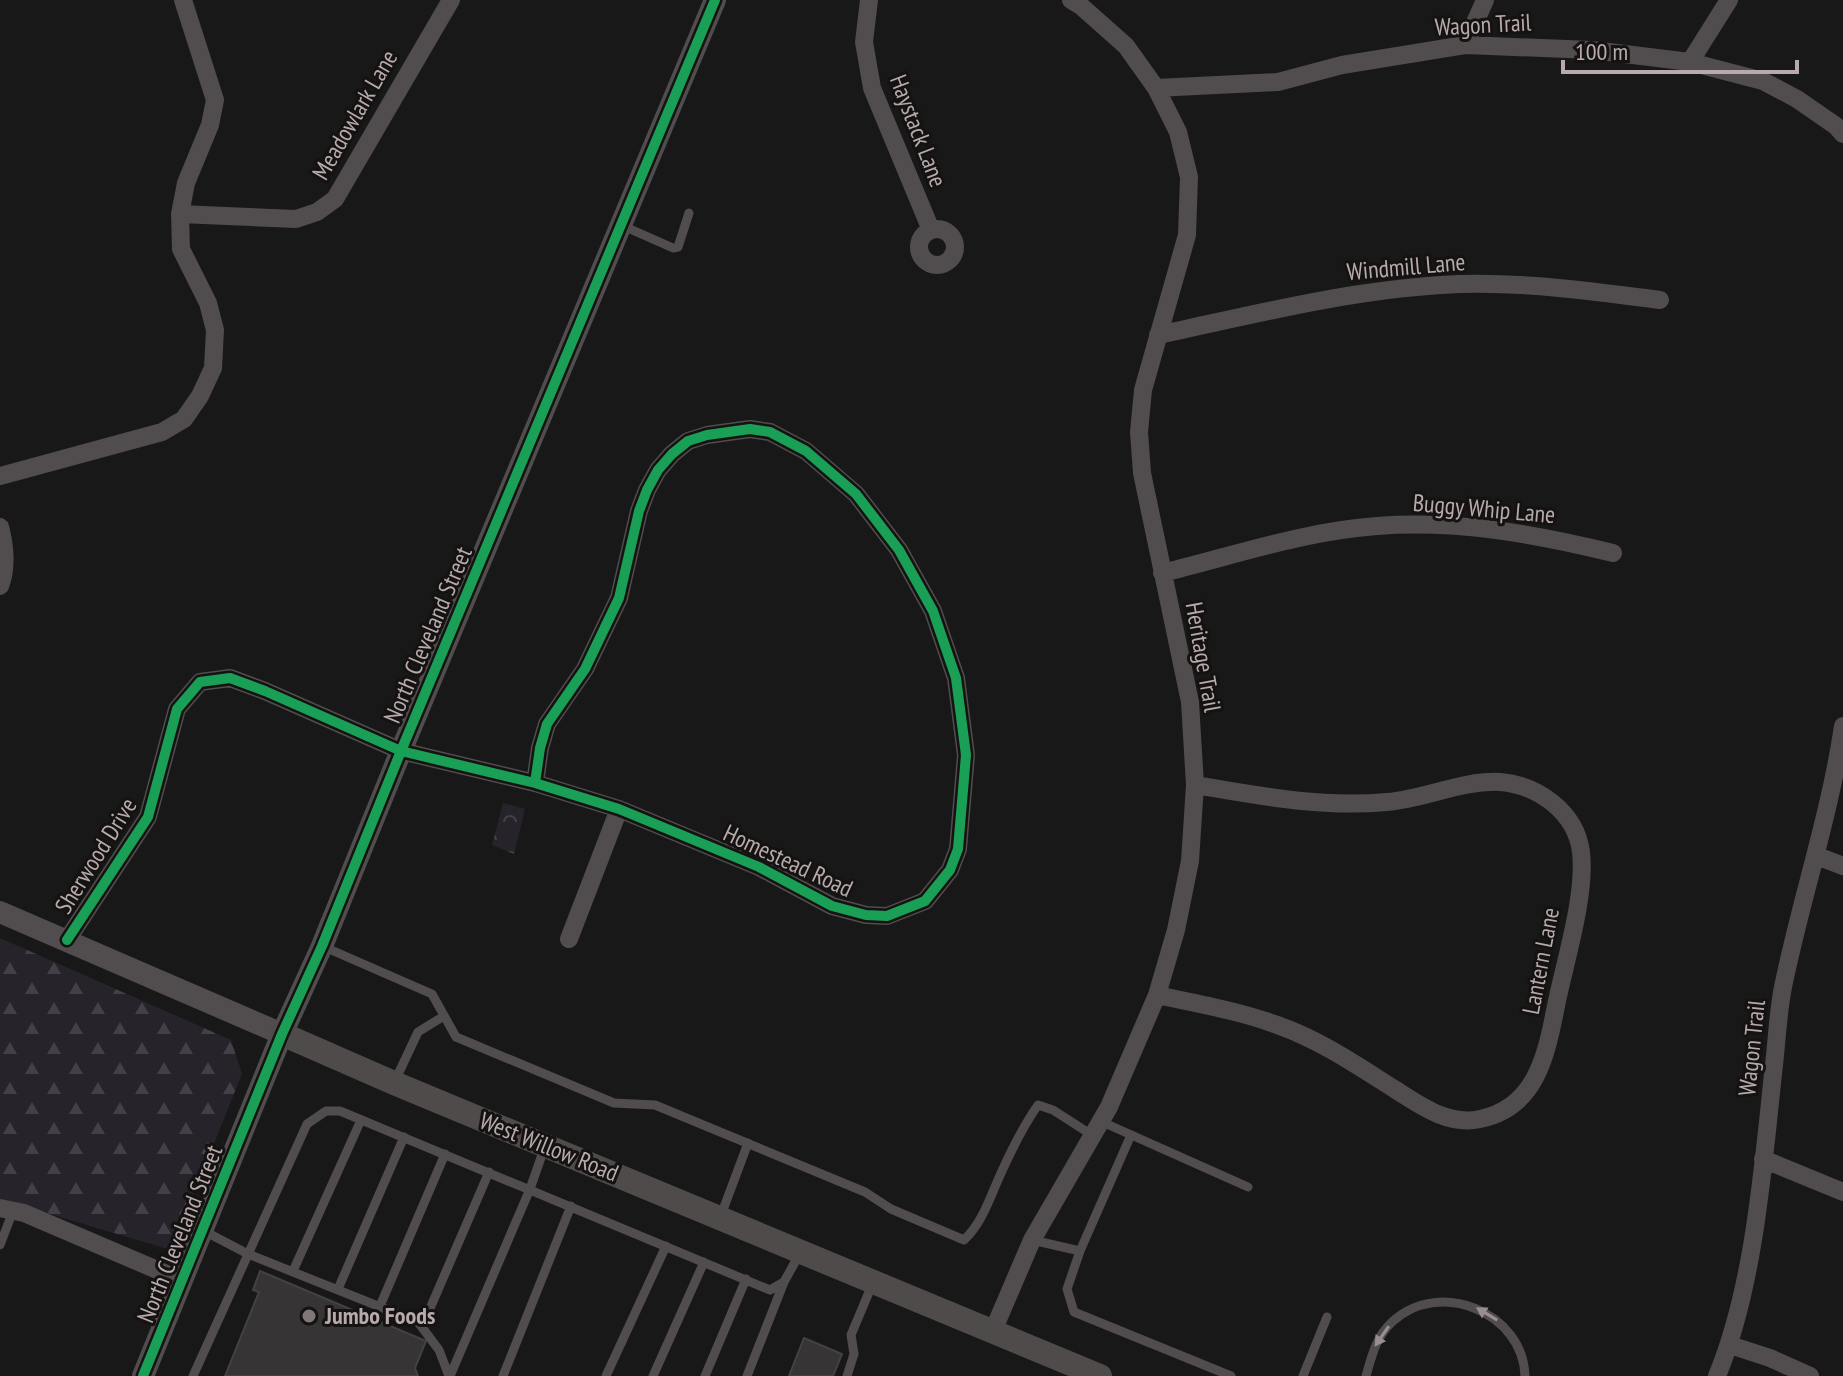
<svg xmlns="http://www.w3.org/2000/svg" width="1843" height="1376" font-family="'PT Sans Narrow',sans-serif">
<defs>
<pattern id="forest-firs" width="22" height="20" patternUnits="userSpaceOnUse" patternTransform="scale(2)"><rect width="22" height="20" fill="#27232b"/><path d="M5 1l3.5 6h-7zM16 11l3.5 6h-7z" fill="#444047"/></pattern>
<pattern id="park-crowns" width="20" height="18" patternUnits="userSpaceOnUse" patternTransform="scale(2)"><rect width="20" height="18" fill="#27232b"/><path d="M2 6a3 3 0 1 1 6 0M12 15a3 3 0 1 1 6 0" fill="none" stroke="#444047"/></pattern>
</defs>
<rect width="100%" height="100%" fill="#181818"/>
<!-- forest -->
<path fill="url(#forest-firs)" d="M 0,938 L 231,1040 L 242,1074 L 171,1250 L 0,1199 Z"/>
<!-- park -->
<path fill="url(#park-crowns)" d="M 503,803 L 525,809 L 514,854 L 492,845 Z"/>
<!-- building -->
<path fill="#363434" stroke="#444141" stroke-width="2" d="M 260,1271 L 426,1341 L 415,1368 L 418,1376 L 225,1376 L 259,1292 L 253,1290 Z
M 804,1338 L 842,1354 L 833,1376 L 789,1376 Z"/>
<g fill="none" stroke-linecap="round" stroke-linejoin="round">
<!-- service -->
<path stroke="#514c4d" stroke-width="9" d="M 621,225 L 673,248 L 678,247 L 689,213
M 322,946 L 432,994 L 456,1037 L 614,1103 L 655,1105 L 865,1192 L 891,1209 L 964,1240 C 983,1222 990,1197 1001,1173 C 1012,1149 1023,1126 1038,1105 L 1053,1110 L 1092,1135
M 394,1083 L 418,1032 L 444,1016
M 1100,1121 L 1248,1187
M 720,1218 L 748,1143
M 204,1231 L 248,1254 L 418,1322 L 439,1350 L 449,1376
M 1032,1240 L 1080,1251 L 1131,1135
M 0,1245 L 13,1211
M 1080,1251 L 1067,1289 L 1074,1312 L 1231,1376
M 293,1271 L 361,1120
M 338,1289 L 404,1137
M 380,1306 L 445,1154
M 422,1327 L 489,1172
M 193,1376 L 307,1124 L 326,1111 L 340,1111 L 770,1290 L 784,1282 L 800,1253
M 450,1376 L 530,1189 L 545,1146
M 503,1376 L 571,1206
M 606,1376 L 666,1246
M 653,1376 L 704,1262
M 705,1376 L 746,1279
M 747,1376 L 784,1282
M 847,1376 L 854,1354 L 851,1335 L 872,1285
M 1303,1376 L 1327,1317
M 1366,1376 C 1372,1355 1376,1337 1392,1322 C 1439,1278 1523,1312 1525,1376"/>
<!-- minor -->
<path stroke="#514c4d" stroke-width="18" d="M 869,0 L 864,42 L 872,88 L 931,230
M 1465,45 L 1485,0
M 1690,62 L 1729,0
M 1156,88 L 1278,82 L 1342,65 L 1465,45 L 1592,50 L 1690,62 L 1763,81 L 1797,99 L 1836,126 L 1843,134
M 180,214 L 296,219 L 317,212 L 335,199 L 451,0
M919 247a18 18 0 1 1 36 0a18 18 0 1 1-36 0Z
M 1158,335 C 1252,315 1345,291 1441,285 C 1514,280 1588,291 1660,300
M 0,476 L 162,432 L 184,419 L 200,396 L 213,368 L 215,330 L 208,303 L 181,249 L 180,214 L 186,183 L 210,125 L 215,100 L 183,0
M 0,527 C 5,545 7,569 0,586
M 1162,573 C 1232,556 1305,531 1377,526 C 1457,520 1536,534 1613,553
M 1817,856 L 1843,866
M 569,939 L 619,809
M 67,940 L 148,817 L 177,709 L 200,682 L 230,678 L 265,691 L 401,751 L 535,783 L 619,809 L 759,867 L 832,906 L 866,915 L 887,916 L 925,901 L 950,870 L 958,849 L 966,755 L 956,678 L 933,611 L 899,550 L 856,494 L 806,451 L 770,432 L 750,429 L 707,435 L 688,441 L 672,454 L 658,470 L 647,490 L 639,511 L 619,598 L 585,669 L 547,724 L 540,748 L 535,783
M 1157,995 C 1199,1004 1240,1011 1280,1026 C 1322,1041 1359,1067 1396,1090 C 1421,1106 1449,1126 1480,1119 C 1539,1107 1547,1050 1557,1001 C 1566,958 1586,894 1581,852 C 1576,812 1538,785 1500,782 C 1462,780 1425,799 1387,802 C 1322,808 1259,796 1195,785
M 1763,1159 L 1843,1192
M 0,1208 L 24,1213 L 183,1281
M 993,1331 L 1032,1240 L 1109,1107 L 1157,995 L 1176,930 L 1190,861 L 1195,785 L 1190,702 L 1142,473 L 1139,432 L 1143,390 L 1187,235 L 1189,177 L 1178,132 L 1156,88 L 1126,46 L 1081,6 L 1071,0
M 1730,1345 L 1770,1358 L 1810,1376
M 1717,1376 C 1755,1284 1763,1164 1774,1065 C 1777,1039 1778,1012 1783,987 C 1801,899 1830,815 1843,726"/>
<!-- tertiary -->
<path stroke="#514c4d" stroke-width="22" d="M 0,912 L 282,1034
M 143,1376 L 282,1034 L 322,946 L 401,751 L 715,0"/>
<!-- secondary -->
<path stroke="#4f4b4b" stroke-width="24" d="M 282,1034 L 394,1083 L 1100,1376"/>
<!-- cycleway casing -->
<g stroke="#141312" stroke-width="15">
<path id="cycleway" d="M 67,940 L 148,817 L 177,709 L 200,682 L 230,678 L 265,691 L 401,751 L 535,783 L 619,809 L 759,867 L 832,906 L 866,915 L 887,916 L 925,901 L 950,870 L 958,849 L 966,755 L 956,678 L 933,611 L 899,550 L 856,494 L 806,451 L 770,432 L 750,429 L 707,435 L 688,441 L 672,454 L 658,470 L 647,490 L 639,511 L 619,598 L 585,669 L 547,724 L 540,748 L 535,783
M 143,1376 L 282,1034 L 322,946 L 401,751 L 715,0"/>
</g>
<!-- cycleway -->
<use href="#cycleway" stroke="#1a9f57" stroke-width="10"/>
</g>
<!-- one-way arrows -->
<defs><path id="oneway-solid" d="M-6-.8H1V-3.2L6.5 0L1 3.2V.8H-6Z" transform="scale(2)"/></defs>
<g fill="#998e8f">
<use href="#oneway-solid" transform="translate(1487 1314) rotate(-149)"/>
<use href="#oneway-solid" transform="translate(1382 1336) rotate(125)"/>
</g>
<!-- markers -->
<circle fill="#807778" stroke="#141312" stroke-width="3" cx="309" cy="1316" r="8"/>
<g text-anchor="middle" stroke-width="6" stroke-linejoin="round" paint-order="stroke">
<!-- street labels -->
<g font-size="24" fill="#b8aaab" stroke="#141312">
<text transform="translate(1483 25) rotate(-3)" y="8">Wagon Trail</text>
<text transform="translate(355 115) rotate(-60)" y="8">Meadowlark Lane</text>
<text transform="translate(918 131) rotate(69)" y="8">Haystack Lane</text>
<text transform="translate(1406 267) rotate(-5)" y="8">Windmill Lane</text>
<text transform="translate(1484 509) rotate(5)" y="8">Buggy Whip Lane</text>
<text transform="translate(428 635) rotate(-67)" y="8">North Cleveland Street</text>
<text transform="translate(1203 657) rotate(80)" y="8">Heritage Trail</text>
<text transform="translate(96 856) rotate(-58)" y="8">Sherwood Drive</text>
<text transform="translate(788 861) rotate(25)" y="8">Homestead Road</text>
<text transform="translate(1541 961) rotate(-79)" y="8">Lantern Lane</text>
<text transform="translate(1752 1048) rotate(-84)" y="8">Wagon Trail</text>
<text transform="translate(549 1147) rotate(22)" y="8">West Willow Road</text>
<text transform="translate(180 1234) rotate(-68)" y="8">North Cleveland Street</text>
</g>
<!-- poi labels -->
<g font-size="24" font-weight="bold" fill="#b8aaab" stroke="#141312" text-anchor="start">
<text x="325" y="1324">Jumbo Foods</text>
</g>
</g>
<!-- scale -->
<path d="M1563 60v12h234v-12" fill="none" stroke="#b8aaab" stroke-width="4"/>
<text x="1575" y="60" font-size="24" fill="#b8aaab" stroke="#141312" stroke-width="6" paint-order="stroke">100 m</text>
</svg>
